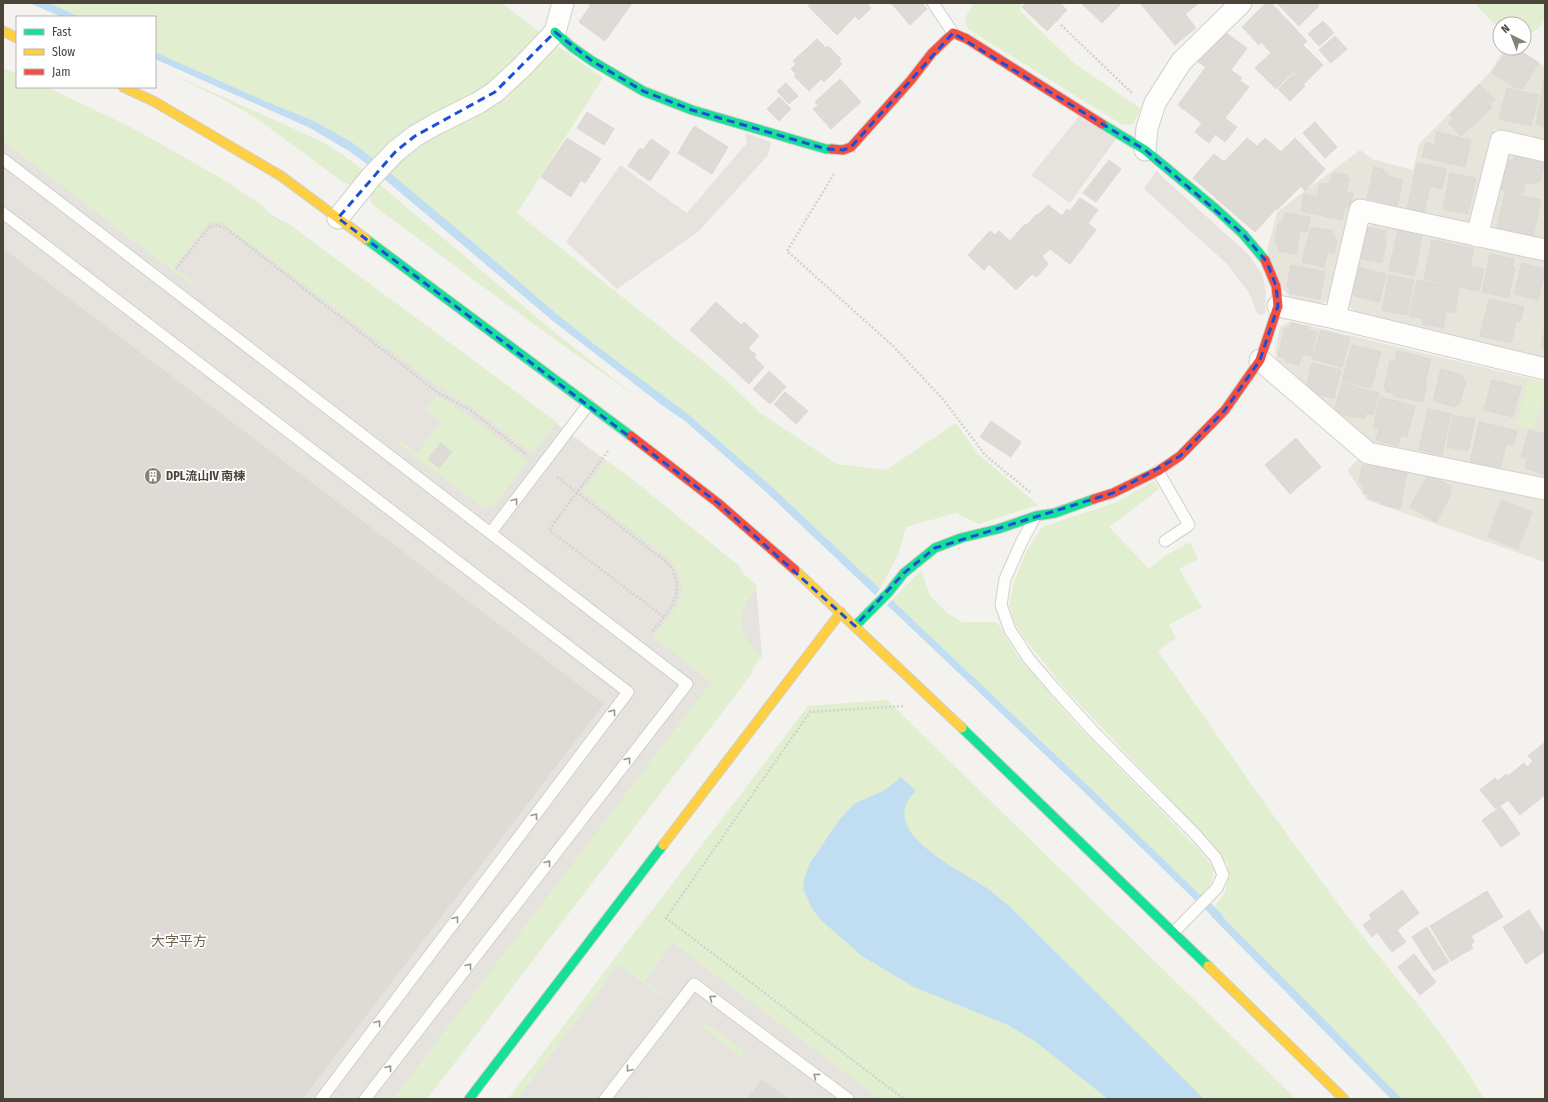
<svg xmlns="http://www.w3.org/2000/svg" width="1548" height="1102" font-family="'Fira Sans Condensed','Noto Sans JP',sans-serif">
<rect width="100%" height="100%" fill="#f4f2ee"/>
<!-- residential -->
<path fill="#e7e4dc" d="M 1505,48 L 1517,48 L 1545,67 L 1545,141 L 1495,129 L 1474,218 L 1464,225 L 1354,200 L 1331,299 L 1321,304 L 1289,297 L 1284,290 L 1267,251 L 1277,212 L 1360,150 L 1372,159 L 1413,170 L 1419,144 L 1490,72 Z
M 1513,152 L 1545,159 L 1545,242 L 1495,232 L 1489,221 L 1504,158 Z
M 1374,223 L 1545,259 L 1545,358 L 1353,311 L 1348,302 L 1364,229 Z
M 1290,321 L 1545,382 L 1545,481 L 1370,445 L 1277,364 L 1275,352 L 1280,327 Z
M 1359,458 L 1545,499 L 1545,562 L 1367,500 L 1347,470 Z"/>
<!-- industrial -->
<path fill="#e6e2de" d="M 3,68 L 17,74 L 17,87 L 46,87 L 128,126 L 217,176 L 265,207 L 266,211 L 283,222 L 286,222 L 639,485 L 740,567 L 741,572 L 756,585 L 762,656 L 752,669 L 752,673 L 427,1099 L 3,1099 Z
M 745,133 L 771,142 L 768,155 L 699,231 L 617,289 L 566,242 L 620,165 L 687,213 L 747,143 Z
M 648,915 L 892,1099 L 508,1099 Z"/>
<!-- green -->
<path fill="#e1eecf" d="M 49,3 L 502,3 L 556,45 L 603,78 L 517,213 L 724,378 L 759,412 L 837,464 L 886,470 L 956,423 L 978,454 L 1038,505 L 979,524 L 956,513 L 906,527 L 898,555 L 880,589 L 771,486 L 688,414 L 594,344 L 558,315 L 480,248 L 353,143 L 314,121 L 258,98 L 155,52 L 155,17 L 80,17 Z
M 975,3 L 1022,3 L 1020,11 L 1074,63 L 1141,109 L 1133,124 L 1123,125 L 968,29 C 962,19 968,11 975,3 Z
M 1476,3 L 1545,3 C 1545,8 1546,15 1544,20 C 1542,27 1531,35 1524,36 L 1524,24 L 1500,24 L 1500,30 L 1477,6 Z
M 3,68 L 17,74 L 17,87 L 46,87 L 128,126 L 217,176 L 265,207 C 267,214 279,223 286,222 L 557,422 L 533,454 L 470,406 L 440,388 L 223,223 L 210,222 L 174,267 L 195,284 L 193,286 L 3,141 Z
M 168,72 L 301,132 L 328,145 L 346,157 L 365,172 L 352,185 L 344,183 L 256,118 L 230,103 Z
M 378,183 L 553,331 L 638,398 L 539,328 L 374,206 L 370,201 L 369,194 Z
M 1528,378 L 1545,382 L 1545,405 L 1541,404 L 1534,429 L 1516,425 Z
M 437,395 L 464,412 L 528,461 L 493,507 L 483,508 L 399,444 L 401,441 L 440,422 L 425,410 Z
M 606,460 L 639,485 L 740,567 L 741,572 L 756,585 L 757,589 C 734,612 738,636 762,656 L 752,669 L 752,673 L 427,1099 L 393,1099 L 711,682 L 653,637 C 675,609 696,593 669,559 L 582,492 Z
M 1154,481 L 1159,489 L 1109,527 L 1149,569 L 1166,555 L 1190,542 L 1198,559 L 1179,569 L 1202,607 L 1169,625 L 1176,638 L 1158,651 C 1215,732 1271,814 1330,893 C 1380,963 1441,1024 1484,1099 L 1402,1099 L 1315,1010 L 1214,908 L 1225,893 L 1228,878 L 1227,864 L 1206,837 L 1065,689 L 1024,638 L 1013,620 L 1009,604 L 1014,582 L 1026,552 L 1042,527 L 1117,502 Z
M 921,570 L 930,596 L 947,613 L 962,622 L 997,622 L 1016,654 L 1075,723 L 1201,852 L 1214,869 L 1211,884 L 1201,896 L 1083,781 L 892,600 Z
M 887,700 L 1296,1099 L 880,1099 L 673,943 L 645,981 L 662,994 L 660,996 L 619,965 L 518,1099 L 508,1099 L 808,706 Z
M 707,1024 L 745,1051 L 741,1057 L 700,1026 Z"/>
<!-- parking -->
<path fill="#e6e3df" d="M 1079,117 L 1116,139 L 1070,203 L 1031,175 Z
M 1156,171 L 1248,254 L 1263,276 L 1266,293 L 1265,314 L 1258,315 L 1248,291 L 1226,263 L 1144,189 Z
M 230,237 L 437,395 L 425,410 L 441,422 L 417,453 L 402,441 L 399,444 L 193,286 L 195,283 L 179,272 L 204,241 L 218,253 Z
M 574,446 L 590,458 L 531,534 L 515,522 Z
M 543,531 L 657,618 L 646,633 L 532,546 Z
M 673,943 L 691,956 L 662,994 L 645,981 Z
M 619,965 L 660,996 L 582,1099 L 518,1099 Z
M 700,1026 L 741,1057 L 709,1099 L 645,1099 Z"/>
<!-- water -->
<path fill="#c0ddf1" d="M 29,3 L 49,3 L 80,17 L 62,17 Z
M 155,52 L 258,98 L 314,121 L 353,143 L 376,161 L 371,167 L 349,151 L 310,128 L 155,59 Z
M 389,172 L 480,248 L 558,315 L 594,344 L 688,414 L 771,486 L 880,589 L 875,595 L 766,492 L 685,421 L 663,406 L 553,321 L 383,178 Z
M 892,600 L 1083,781 L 1201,896 L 1197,902 L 1078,786 L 887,605 Z
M 901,777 L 916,791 C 873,830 960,870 985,887 C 994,893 1001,900 1009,906 L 1204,1099 L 1108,1099 L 1036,1042 L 1008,1025 L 914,987 L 862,956 L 823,922 L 813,910 L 803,889 L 804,879 L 810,863 L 840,819 L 854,804 L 885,790 Z
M 1214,908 L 1315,1010 L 1402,1099 L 1391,1099 L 1210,915 Z"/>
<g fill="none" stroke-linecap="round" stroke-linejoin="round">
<!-- stream -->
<path stroke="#c0ddf1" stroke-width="8" d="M 1200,899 L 1219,917"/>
</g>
<!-- building -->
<path fill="#dedbd6" stroke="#dcd9d4" d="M 587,3 L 632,3 L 605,41 L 579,22 L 591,5 Z
M 812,3 L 869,3 L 868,4 L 871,8 L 859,20 L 855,16 L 837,35 L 808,6 Z
M 891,3 L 922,3 L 927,9 L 910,25 Z
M 1027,3 L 1060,3 L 1067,10 L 1047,31 L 1022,7 Z
M 1081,3 L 1122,3 L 1102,23 Z
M 1140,3 L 1199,3 L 1185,14 L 1196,28 L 1175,45 Z
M 1266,3 L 1271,3 L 1307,41 L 1303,45 L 1323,65 L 1304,84 L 1293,72 L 1276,89 L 1255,68 L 1271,53 L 1261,42 L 1259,45 L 1242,27 Z
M 1277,3 L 1316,3 L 1319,6 L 1299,26 Z
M 1323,21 L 1334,33 L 1319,46 L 1308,34 Z
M 1222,30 L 1247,48 L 1231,70 L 1242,78 L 1240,81 L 1249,87 L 1225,118 L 1237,127 L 1225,142 L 1215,134 L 1209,143 L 1195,132 L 1202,123 L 1178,105 L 1206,67 L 1198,62 Z
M 1335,36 L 1347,49 L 1331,63 L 1319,50 Z
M 817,39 L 826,48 L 828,46 L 841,59 L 839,61 L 842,64 L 824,82 L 821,79 L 809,91 L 794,76 L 796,74 L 791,69 L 796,64 L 793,61 Z
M 1509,48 L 1516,48 L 1539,63 L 1522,89 L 1516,88 L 1492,73 Z
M 1293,74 L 1305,86 L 1290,101 L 1278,89 Z
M 840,79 L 861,102 L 831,129 L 813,109 L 818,105 L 815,102 Z
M 1544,80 L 1545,80 L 1545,129 L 1542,128 L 1542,126 L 1536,124 Z
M 786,83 L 798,96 L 789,104 L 777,91 Z
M 1479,84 L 1495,99 L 1490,104 L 1492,107 L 1471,128 L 1470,127 L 1461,136 L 1448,123 L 1453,118 L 1450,115 Z
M 1507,88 L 1539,95 L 1531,126 L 1499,119 Z
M 779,97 L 791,109 L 779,121 L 767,109 Z
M 587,112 L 614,129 L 604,145 L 577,128 Z
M 1315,122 L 1337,147 L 1325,158 L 1303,133 Z
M 694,126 L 728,147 L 712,174 L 678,153 Z
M 1437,132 L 1471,140 L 1465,167 L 1422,157 L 1426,142 L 1434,145 Z
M 567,138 L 601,159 L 585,183 L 581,180 L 571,197 L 541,177 Z
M 1247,138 L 1257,146 L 1265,138 L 1281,152 L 1295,138 L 1325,169 L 1305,191 L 1301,186 L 1277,210 L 1276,209 L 1255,232 L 1193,178 L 1214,154 L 1224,162 Z
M 651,139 L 670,152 L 650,181 L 628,166 L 640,148 L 643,150 Z
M 1515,154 L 1545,161 L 1540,182 L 1536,181 L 1536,184 L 1526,182 L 1523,194 L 1498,189 L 1505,159 L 1513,161 Z
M 1109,160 L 1121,169 L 1096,202 L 1083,193 Z
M 1417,163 L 1446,169 L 1442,189 L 1430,186 L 1424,212 L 1407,209 Z
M 1374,167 L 1384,170 L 1383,172 L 1388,173 L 1387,176 L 1403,180 L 1397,206 L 1367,198 Z
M 1334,173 L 1347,175 L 1347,178 L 1350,178 L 1346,192 L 1353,193 L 1350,207 L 1345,206 L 1342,220 L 1301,211 L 1304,194 L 1317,197 L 1320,183 L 1327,184 L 1327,183 L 1330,183 L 1332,174 L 1334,175 Z
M 1450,173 L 1476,178 L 1468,214 L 1443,209 Z
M 1505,192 L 1541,200 L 1533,236 L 1497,228 Z
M 1080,198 L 1098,210 L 1088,223 L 1096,230 L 1070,264 L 1050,249 L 1042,256 L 1048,264 L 1037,277 L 1032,274 L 1016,290 L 989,264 L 984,270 L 968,255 L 990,231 L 995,235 L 999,231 L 1010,241 L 1025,224 L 1026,226 L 1037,214 L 1038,215 L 1048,205 L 1062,216 L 1067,209 L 1070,211 Z
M 1285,213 L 1310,217 L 1307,232 L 1300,230 L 1296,254 L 1278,251 L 1279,248 L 1277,248 L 1277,243 L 1275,242 L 1278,223 L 1280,223 L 1281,221 L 1283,221 Z
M 1311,227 L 1333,231 L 1332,235 L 1335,236 L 1335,239 L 1337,240 L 1334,254 L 1328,252 L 1324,267 L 1302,262 Z
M 1368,227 L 1386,231 L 1384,237 L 1387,238 L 1382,263 L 1359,258 L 1366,229 L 1368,230 Z
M 1398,230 L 1422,236 L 1419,251 L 1420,251 L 1414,276 L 1389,270 Z
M 1432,240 L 1474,249 L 1470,266 L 1484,269 L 1479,291 L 1424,279 Z
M 3,249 L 603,704 L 302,1099 L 3,1099 Z
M 1490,254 L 1514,259 L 1512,267 L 1515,267 L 1508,298 L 1482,292 Z
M 1522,263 L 1545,269 L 1538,300 L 1514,294 Z
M 1291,265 L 1325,272 L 1320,299 L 1289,293 L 1290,288 L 1287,287 Z
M 1358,267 L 1386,274 L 1379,302 L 1351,295 Z
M 1389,275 L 1414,280 L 1407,315 L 1382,310 Z
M 1417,280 L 1459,288 L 1455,313 L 1446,311 L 1443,328 L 1422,324 L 1423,318 L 1409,316 Z
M 1489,299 L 1524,307 L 1520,322 L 1516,321 L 1511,343 L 1480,336 Z
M 716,302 L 741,325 L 744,322 L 759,336 L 748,348 L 756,355 L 754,357 L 764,367 L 749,384 L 690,330 Z
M 1291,323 L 1309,327 L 1308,330 L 1317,332 L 1311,356 L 1302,354 L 1299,365 L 1286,362 L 1286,360 L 1284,360 L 1285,358 L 1278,356 L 1285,328 L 1289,329 Z
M 1545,329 L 1545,348 L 1541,347 Z
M 1321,330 L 1350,338 L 1342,367 L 1312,359 Z
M 1352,345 L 1381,352 L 1371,388 L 1342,381 Z
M 1397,351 L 1431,359 L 1425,382 L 1427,383 L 1423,402 L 1393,396 L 1393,393 L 1386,392 L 1386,389 L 1384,388 L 1390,361 L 1395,362 Z
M 1312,363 L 1341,370 L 1334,398 L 1313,394 L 1314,390 L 1306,388 Z
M 1441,369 L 1463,375 L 1462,379 L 1466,381 L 1459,405 L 1456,404 L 1455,407 L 1433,401 Z
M 769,371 L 786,387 L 770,404 L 753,389 Z
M 1492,380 L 1521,387 L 1513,417 L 1484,410 Z
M 1342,383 L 1379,393 L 1373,415 L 1366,413 L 1364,419 L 1355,416 L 1354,418 L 1334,412 Z
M 785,392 L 808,411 L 796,424 L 774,404 Z
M 1380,397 L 1415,406 L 1407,437 L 1401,435 L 1398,446 L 1376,440 L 1379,429 L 1373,428 Z
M 1428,409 L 1451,414 L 1442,455 L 1419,450 Z
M 1453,415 L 1475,419 L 1468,451 L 1447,447 Z
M 991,421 L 1021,442 L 1011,457 L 980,437 Z
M 1479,422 L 1517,431 L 1513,446 L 1506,444 L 1500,469 L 1470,462 Z
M 1529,430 L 1545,434 L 1545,475 L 1525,468 L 1527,458 L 1521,457 Z
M 1296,438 L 1321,467 L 1290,494 L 1265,465 Z
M 441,443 L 452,452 L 439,468 L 428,459 Z
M 1368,464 L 1407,473 L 1400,509 L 1380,504 L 1381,501 L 1369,499 L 1370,495 L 1363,493 L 1364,486 L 1361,485 L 1361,482 L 1359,481 L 1362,465 L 1368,466 Z
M 1429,474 L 1452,487 L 1449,494 L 1451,495 L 1436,522 L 1410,507 Z
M 1501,500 L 1532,512 L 1518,549 L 1488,537 Z
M 1545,742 L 1545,795 L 1520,815 L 1508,800 L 1496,809 L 1480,790 L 1495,778 L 1498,781 L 1506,774 L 1508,776 L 1524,763 L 1527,767 L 1533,761 L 1528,756 Z
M 1501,807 L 1520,834 L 1501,847 L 1482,820 Z
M 1402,890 L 1419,913 L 1397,930 L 1406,942 L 1392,952 L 1377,932 L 1372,937 L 1363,925 L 1372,919 L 1369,915 Z
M 1487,891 L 1503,917 L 1471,936 L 1474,942 L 1471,944 L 1473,948 L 1451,961 L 1430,926 Z
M 1529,910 L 1545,935 L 1545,951 L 1526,964 L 1503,927 Z
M 1427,927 L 1449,962 L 1434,971 L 1412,937 Z
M 1414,954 L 1436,982 L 1420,995 L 1398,967 Z
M 762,1080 L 788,1099 L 748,1099 Z"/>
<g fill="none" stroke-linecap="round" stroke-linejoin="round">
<!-- lane casing -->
<g stroke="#d2d0cb" stroke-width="13">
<path id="lane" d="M 933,3 L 953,33
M 3,159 L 687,684 L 365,1099
M 3,213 L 628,692 L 321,1099
M 1158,471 L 1189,525 L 1165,541
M 1034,519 L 1022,541 L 1005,579 L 1001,605 L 1010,630 L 1029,659 L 1054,688 L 1092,730 L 1195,834 L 1216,858 L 1223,875 L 1217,888 L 1174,932
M 491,532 L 588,405
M 605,1099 L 694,984 L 848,1099"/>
</g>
<!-- street casing -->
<g stroke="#d2d0cb" stroke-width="23">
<path id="street" d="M 1145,150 L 1147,128 L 1155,103 L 1181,62 L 1241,3
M 338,218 L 371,177 L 396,151 L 415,136 L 436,124 L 478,103 L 495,92 L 522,67 L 555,32 L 563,3
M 1477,236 L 1501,141 L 1545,151
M 1278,306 L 1335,318 L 1545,369
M 1335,318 L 1360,210 L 1545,250
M 1260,360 L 1368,453 L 1545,489"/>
</g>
<!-- fast casing -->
<g stroke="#d3cfc5" stroke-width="11">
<path id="fast" d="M 555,32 L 572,47 L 592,61 L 643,91 L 692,110 L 826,149 L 832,149
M 1102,124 L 1145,150 L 1216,209 L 1243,234 L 1265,260
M 366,239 L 631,436
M 855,626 L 888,593 L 904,573 L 935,548 L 961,538 L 998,529 L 1036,516 L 1055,513 L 1094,499
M 962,728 L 1208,966
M 469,1099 L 663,845"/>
</g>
<!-- slow casing -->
<g stroke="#d3cfc5" stroke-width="11">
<path id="slow" d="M 3,31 L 17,38
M 123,87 L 155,102 L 281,176 L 366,239
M 795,570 L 962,728
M 663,845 L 841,612
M 1208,966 L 1344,1099"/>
</g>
<!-- jam casing -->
<g stroke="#d3cfc5" stroke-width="11">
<path id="jam" d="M 832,149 L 843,150 L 851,147 L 911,80 L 932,53 L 953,33 L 967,39 L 1102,124
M 631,436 L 718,503 L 795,570
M 1094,499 L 1113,493 L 1158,471 L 1180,456 L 1225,410 L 1260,360 L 1278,306 L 1276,286 L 1265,260"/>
</g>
<!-- path -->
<path stroke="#d3d2cc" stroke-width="2.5" stroke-dasharray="2 2" stroke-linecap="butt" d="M 1061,25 L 1133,94
M 834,174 L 787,251 L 892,345 L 942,398 L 985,455 L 1030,492
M 176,269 L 209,227 L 217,225 L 227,229 L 437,392 L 470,410 L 527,455
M 608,451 L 549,530 L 664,617
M 557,477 L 670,565 C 687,594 669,611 651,633
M 903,706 L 810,712 L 666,918 L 904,1099"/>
<!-- lane -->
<use href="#lane" stroke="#fdfdfc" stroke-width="11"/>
<!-- street -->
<use href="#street" stroke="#fdfdfc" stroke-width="21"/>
<!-- fast -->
<use href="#fast" stroke="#16e098" stroke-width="9"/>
<!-- slow -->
<use href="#slow" stroke="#ffcf43" stroke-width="9"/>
<!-- jam -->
<use href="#jam" stroke="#f24e42" stroke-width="9"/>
</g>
<!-- one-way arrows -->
<defs><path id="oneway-chevron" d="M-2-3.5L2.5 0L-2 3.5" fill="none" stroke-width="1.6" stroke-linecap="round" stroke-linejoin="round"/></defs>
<g stroke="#9b9791">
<use href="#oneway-chevron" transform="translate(515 501) rotate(-53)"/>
<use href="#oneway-chevron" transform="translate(613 712) rotate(-53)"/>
<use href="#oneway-chevron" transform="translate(628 760) rotate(-52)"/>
<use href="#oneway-chevron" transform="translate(535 816) rotate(-53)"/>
<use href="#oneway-chevron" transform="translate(548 863) rotate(-52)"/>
<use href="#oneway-chevron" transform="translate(456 919) rotate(-53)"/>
<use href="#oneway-chevron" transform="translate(469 966) rotate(-52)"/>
<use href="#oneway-chevron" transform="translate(712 998) rotate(-143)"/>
<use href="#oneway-chevron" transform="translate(378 1023) rotate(-53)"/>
<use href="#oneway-chevron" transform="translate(389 1068) rotate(-52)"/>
<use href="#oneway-chevron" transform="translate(629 1069) rotate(128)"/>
<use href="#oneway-chevron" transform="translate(816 1076) rotate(-143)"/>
</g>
<!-- marked area -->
<path fill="none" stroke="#1d4ed8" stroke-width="3" stroke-dasharray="8 5" stroke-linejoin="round" d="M 555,32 L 592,61 L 643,91 L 692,110 L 826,149 L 843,150 L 851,147 L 953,33 L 1145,150 L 1243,234 L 1267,262 L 1276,286 L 1278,306 L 1260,360 L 1225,410 L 1180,456 L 1113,493 L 935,548 L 904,573 L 855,626 L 718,503 L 338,218 L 396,151 L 415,136 L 495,92 Z"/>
<!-- icons -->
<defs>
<g id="building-disc" transform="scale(0.9)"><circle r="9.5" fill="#868178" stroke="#fff"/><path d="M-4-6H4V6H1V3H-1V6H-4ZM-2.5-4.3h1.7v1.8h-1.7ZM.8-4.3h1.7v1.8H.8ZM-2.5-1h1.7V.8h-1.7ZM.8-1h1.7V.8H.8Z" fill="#fff"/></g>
</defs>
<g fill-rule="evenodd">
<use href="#building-disc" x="153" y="476"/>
</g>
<g text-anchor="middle" stroke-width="3.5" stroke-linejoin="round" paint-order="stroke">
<!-- poi labels -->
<g font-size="12" font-weight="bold" fill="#4b4439" stroke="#fff" text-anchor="start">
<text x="166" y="480">DPL流山IV 南棟</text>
</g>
<!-- quarter labels -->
<g font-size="14" fill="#6e6250" stroke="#fff">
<text x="179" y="946">大字平方</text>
</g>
</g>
<!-- border -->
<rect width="1548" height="1102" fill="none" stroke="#4b4439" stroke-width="8"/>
<!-- legend -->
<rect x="16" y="16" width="140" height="72" fill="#ffffff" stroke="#b7b4b0"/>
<rect x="24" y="29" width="20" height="6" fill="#16e098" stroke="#b7b4b0"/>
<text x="52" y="36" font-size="12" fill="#4b4439">Fast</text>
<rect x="24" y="49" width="20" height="6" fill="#ffcf43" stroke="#b7b4b0"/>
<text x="52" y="56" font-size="12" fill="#4b4439">Slow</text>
<rect x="24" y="69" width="20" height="6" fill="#f24e42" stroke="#b7b4b0"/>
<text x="52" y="76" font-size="12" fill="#4b4439">Jam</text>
<!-- north arrow -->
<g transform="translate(1512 36) rotate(318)"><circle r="19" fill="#ffffff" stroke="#b7b4b0"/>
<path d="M0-3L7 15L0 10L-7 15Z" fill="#868178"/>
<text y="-6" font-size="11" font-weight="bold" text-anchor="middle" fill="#4b4439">N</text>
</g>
</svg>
